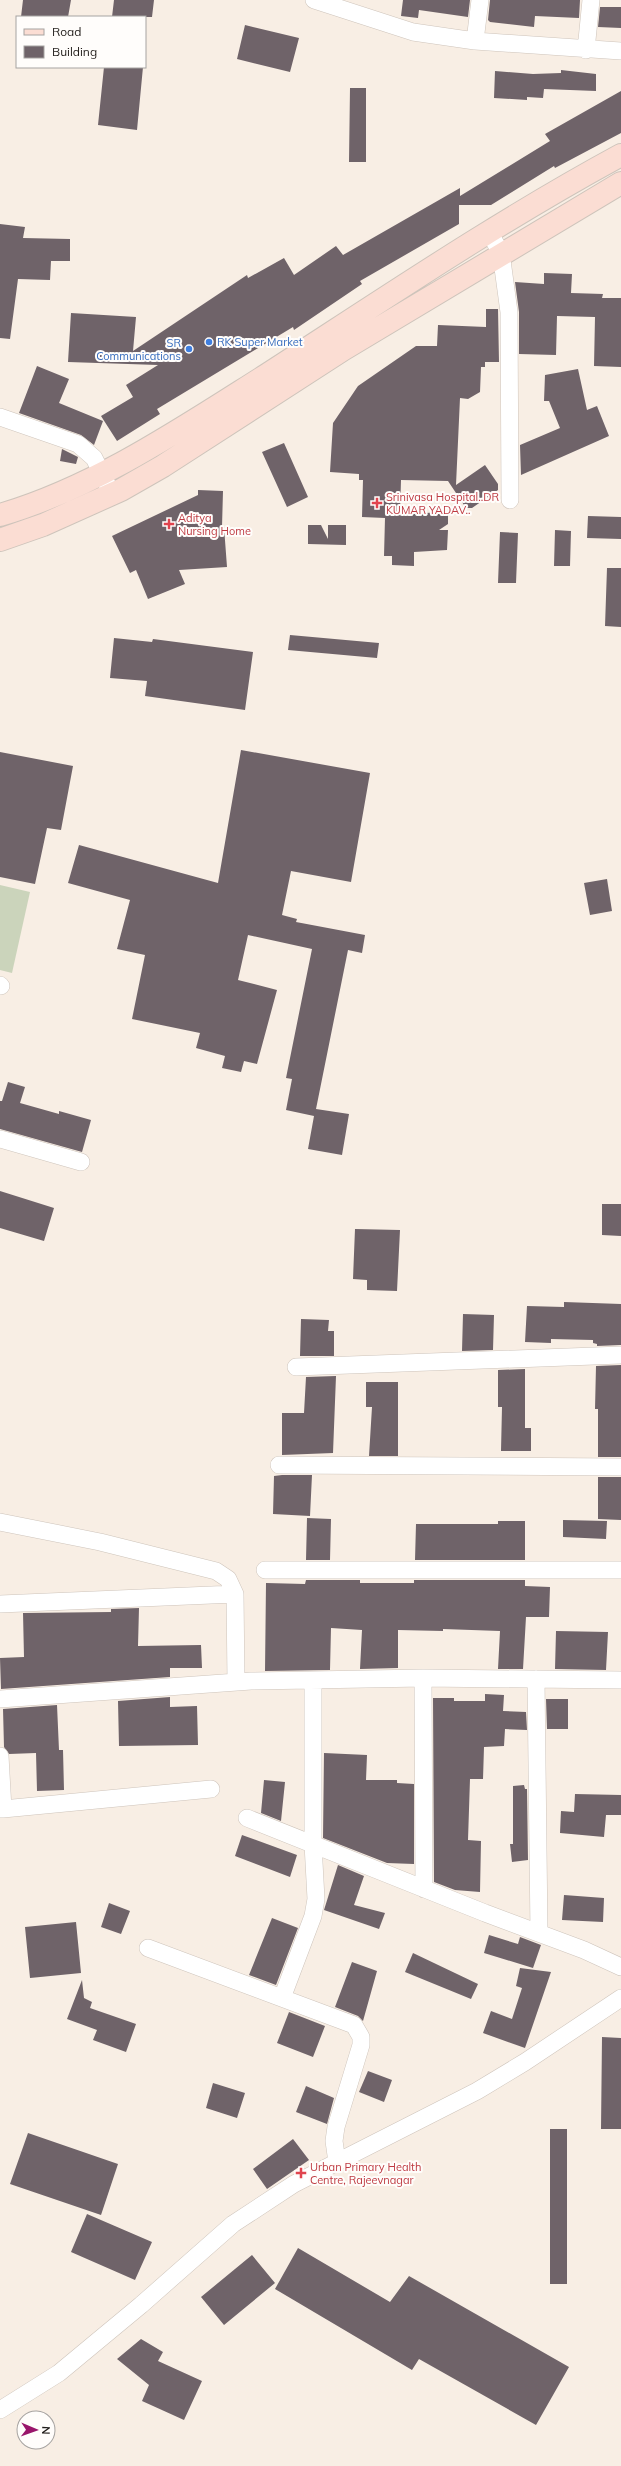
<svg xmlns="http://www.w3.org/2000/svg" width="621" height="2466" font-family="Mulish,sans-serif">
<rect width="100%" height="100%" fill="#f8eee4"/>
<!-- green -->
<path fill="#cbd4bb" d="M 0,885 L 30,892 L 12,973 L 0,970 Z"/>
<!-- building -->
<path fill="#6f6369" d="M 23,0 L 71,0 L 68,17 L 21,17 Z
M 114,0 L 154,0 L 152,17 L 112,17 Z
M 403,0 L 470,0 L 468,17 L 419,10 L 418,18 L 401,16 Z
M 490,0 L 580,0 L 579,18 L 535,16 L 534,27 L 490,22 L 488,20 Z
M 600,7 L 621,7 L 621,28 L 598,27 Z
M 245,25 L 299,38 L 290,72 L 237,59 Z
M 104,67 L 143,67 L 137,130 L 98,125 Z
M 561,70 L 596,74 L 596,91 L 544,89 L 543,98 L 527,97 L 527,100 L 494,98 L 495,71 L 533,74 L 561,73 Z
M 350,88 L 366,88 L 366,162 L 349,162 Z
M 621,91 L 621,133 L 555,168 L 554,166 L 491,205 L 459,205 L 459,224 L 360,281 L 362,284 L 294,330 L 293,327 L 157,409 L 160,414 L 117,441 L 101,416 L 133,397 L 126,385 L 158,365 L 68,362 L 71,313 L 136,317 L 133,351 L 247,275 L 248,278 L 284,258 L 294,275 L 336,246 L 343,255 L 460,188 L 460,196 L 550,141 L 545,134 Z
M 0,224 L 25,227 L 23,238 L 70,239 L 70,261 L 51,261 L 50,280 L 18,279 L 10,339 L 0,338 Z
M 544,273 L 572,274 L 571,293 L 603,294 L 602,298 L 621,298 L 621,367 L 594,366 L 595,317 L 557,316 L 556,355 L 519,354 L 519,312 L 515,282 L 544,284 Z
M 486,309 L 498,309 L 499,362 L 485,362 L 485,367 L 481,367 L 480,392 L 468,399 L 460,398 L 456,485 L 485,465 L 498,484 L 498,490 L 472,508 L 466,508 L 448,481 L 401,480 L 400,514 L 448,512 L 448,524 L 439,530 L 448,530 L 447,550 L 414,552 L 414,566 L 392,565 L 392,556 L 384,556 L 385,518 L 362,517 L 363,480 L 359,480 L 359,474 L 330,472 L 333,423 L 358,386 L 416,346 L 437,346 L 438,325 L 486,327 Z
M 37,366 L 69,379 L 59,403 L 103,421 L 94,445 L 81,435 L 19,413 Z
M 578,369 L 587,410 L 597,406 L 609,436 L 521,475 L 520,445 L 560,428 L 549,401 L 544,401 L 545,375 Z
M 284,443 L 308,497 L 287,507 L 262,452 Z
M 62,449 L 78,457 L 76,464 L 60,461 Z
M 198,490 L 223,491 L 222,527 L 224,527 L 227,567 L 179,570 L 185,584 L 148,599 L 136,570 L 130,573 L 112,536 L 198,495 Z
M 588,516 L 621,517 L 621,539 L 587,538 Z
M 308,525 L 321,525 L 328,539 L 328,525 L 346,525 L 346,545 L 308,544 Z
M 555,530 L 571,531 L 570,566 L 554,566 Z
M 500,532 L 518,533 L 516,583 L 498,583 Z
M 607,568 L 621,568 L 621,627 L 605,626 Z
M 290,635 L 379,643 L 377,658 L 288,650 Z
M 114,638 L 152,642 L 153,639 L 253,652 L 245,710 L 145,696 L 147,681 L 110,678 Z
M 241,750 L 370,773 L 351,882 L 291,871 L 282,915 L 297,919 L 296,922 L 365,935 L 362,953 L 348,950 L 316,1109 L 349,1114 L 342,1155 L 308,1149 L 314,1116 L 286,1110 L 292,1079 L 286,1078 L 312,949 L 248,935 L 238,980 L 277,990 L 257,1064 L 244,1061 L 241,1072 L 222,1068 L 225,1056 L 196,1048 L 200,1033 L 132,1019 L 145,955 L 117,949 L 130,900 L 68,883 L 79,845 L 218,883 Z
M 0,752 L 73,766 L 61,830 L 47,828 L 35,884 L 0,877 Z
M 607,879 L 612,911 L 590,915 L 584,883 Z
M 8,1082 L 25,1087 L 20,1103 L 59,1114 L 59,1111 L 91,1120 L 82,1152 L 0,1129 L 0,1101 L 2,1101 Z
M 0,1191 L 54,1208 L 44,1241 L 0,1228 Z
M 602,1204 L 621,1204 L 621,1236 L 602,1235 Z
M 355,1229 L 400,1230 L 397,1291 L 367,1290 L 367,1280 L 353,1279 Z
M 564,1302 L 621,1304 L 621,1345 L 597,1346 L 597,1344 L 593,1343 L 593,1340 L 551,1339 L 551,1343 L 525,1342 L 527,1306 L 564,1307 Z
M 463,1314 L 494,1315 L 493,1350 L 462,1351 Z
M 301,1319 L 329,1320 L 328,1331 L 334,1331 L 334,1356 L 300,1356 Z
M 621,1365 L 621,1457 L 598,1457 L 598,1409 L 595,1409 L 596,1366 Z
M 525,1369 L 525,1428 L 531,1428 L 531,1451 L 501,1451 L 502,1407 L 498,1407 L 498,1370 Z
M 336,1376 L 333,1453 L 282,1455 L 282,1413 L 304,1413 L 306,1377 Z
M 366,1382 L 398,1382 L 398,1456 L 369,1456 L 372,1407 L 366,1407 Z
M 282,1475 L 312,1475 L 310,1516 L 273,1514 L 274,1476 Z
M 598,1477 L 621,1477 L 621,1520 L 598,1519 Z
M 307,1518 L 331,1519 L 330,1560 L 306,1560 Z
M 563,1520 L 607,1521 L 606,1539 L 563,1537 Z
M 498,1521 L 525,1521 L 525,1560 L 415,1560 L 416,1524 L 498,1524 Z
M 306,1580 L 360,1580 L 360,1583 L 414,1583 L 414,1580 L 525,1580 L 525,1586 L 550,1587 L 549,1617 L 526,1617 L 523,1669 L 498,1669 L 500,1631 L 443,1629 L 443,1631 L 398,1630 L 398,1668 L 360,1669 L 362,1630 L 331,1628 L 330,1670 L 265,1671 L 266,1583 L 305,1584 Z
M 139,1608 L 138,1646 L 201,1645 L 202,1668 L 170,1668 L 170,1677 L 1,1689 L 0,1658 L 24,1657 L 23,1613 L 111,1612 L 111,1609 Z
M 556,1631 L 608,1632 L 606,1670 L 555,1669 Z
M 485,1694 L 504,1695 L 503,1711 L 526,1712 L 527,1730 L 505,1729 L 504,1746 L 484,1747 L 483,1779 L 470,1779 L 468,1840 L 481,1841 L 480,1892 L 455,1890 L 434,1882 L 433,1698 L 454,1698 L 454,1701 L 485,1701 Z
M 170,1697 L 170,1707 L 197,1706 L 198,1745 L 119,1746 L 118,1701 Z
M 546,1699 L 568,1699 L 568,1729 L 547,1729 Z
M 57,1705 L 59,1750 L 63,1750 L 64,1790 L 37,1791 L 36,1753 L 9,1754 L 4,1747 L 3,1709 Z
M 324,1753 L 367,1755 L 366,1780 L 397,1780 L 397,1783 L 414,1784 L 414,1864 L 387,1863 L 323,1838 Z
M 264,1780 L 285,1782 L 281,1821 L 261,1813 Z
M 524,1785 L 525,1789 L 527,1789 L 528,1860 L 512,1862 L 510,1844 L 513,1844 L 513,1786 Z
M 575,1794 L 621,1795 L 621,1815 L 606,1815 L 604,1837 L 560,1833 L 561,1811 L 574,1812 Z
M 242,1835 L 297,1855 L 290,1877 L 235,1856 Z
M 338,1865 L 364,1876 L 354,1905 L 385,1913 L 379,1929 L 324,1910 Z
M 564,1895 L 604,1898 L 603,1922 L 562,1920 Z
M 109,1903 L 130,1911 L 121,1934 L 101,1927 Z
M 272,1918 L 298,1928 L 276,1985 L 249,1975 Z
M 76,1922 L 81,1973 L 30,1978 L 25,1927 Z
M 489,1935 L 518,1944 L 520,1937 L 541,1945 L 533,1968 L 484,1953 Z
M 413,1953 L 478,1984 L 471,1999 L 405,1972 Z
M 352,1962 L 377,1971 L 363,2021 L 358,2016 L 335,2007 Z
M 520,1968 L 551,1972 L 525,2048 L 483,2033 L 491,2011 L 512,2019 L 522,1988 L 516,1986 Z
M 82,1980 L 84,1998 L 92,2002 L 90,2008 L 136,2024 L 126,2052 L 93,2040 L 97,2030 L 67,2019 Z
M 289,2012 L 325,2026 L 313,2057 L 277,2043 Z
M 602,2037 L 621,2038 L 621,2129 L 601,2129 Z
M 368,2071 L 392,2080 L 384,2102 L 359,2092 Z
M 213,2083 L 245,2093 L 237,2118 L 206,2108 Z
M 306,2086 L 334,2098 L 327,2124 L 296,2112 Z
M 550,2129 L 567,2129 L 567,2284 L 550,2284 Z
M 28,2133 L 118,2164 L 101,2215 L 10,2184 Z
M 293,2139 L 309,2160 L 267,2189 L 253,2169 Z
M 87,2214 L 152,2242 L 135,2280 L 71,2252 Z
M 298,2248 L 390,2302 L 409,2276 L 569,2367 L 536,2425 L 419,2359 L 412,2370 L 275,2289 Z
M 252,2255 L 275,2283 L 224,2325 L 201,2297 Z
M 141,2339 L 163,2352 L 158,2361 L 202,2381 L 184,2420 L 142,2401 L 149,2385 L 117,2359 Z"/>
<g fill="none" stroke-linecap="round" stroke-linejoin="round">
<!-- street casing -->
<g stroke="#cec4bb" stroke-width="18">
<path id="street" d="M 314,0 L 413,32 L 475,41 L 621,51
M 475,41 L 480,0
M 586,50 L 591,0
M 489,232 L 501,253 L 509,312 L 510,500
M 0,417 L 78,444 L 94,458 L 107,484
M 0,985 L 1,986
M 0,1139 L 81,1162
M 296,1367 L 621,1355
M 279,1465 L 621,1467
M 0,1522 L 100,1542 L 216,1571 L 228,1579 L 235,1594 L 236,1682
M 265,1570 L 621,1570
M 0,1604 L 235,1594
M 423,1678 L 424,1889
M 536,1679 L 539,1933
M 0,1699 L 251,1681 L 423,1678 L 621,1680
M 0,1756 L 3,1809 L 0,1809
M 3,1809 L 211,1789
M 247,1818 L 485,1913 L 584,1950 L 621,1967
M 148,1948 L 354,2025 L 361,2037 L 361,2045 L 336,2127 L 334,2141 L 337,2162
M 282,1998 L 313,1916 L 316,1899 L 313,1844 L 313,1680
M 0,2410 L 59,2373 L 141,2305 L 233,2224 L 294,2184 L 477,2091 L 525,2062 L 621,1998"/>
</g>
<!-- secondary casing -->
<g stroke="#cec4bb" stroke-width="24">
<path id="secondary" d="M 0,515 C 96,487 184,427 268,374 C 384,299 499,221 621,155
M 0,540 L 43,525 L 121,490 L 163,466 L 344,349 L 621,183"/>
</g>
<!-- street -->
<use href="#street" stroke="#fff" stroke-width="17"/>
<!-- secondary -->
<use href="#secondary" stroke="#fbddd3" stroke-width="22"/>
</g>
<!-- markers -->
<g fill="#3f7fe0" stroke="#fffdfb" stroke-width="1.5">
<circle cx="209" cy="342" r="4"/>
<circle cx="189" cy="349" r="4"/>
</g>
<g fill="#e0444e" stroke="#fffdfb" stroke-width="1.5">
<path d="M375 497h4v4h4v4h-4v4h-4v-4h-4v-4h4z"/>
<path d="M167 518h4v4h4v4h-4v4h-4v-4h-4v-4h4z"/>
<path d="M299 2167h4v4h4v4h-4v4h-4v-4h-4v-4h4z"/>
</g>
<g text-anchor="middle" stroke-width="4" stroke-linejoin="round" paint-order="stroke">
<!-- shop labels -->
<g font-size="11" fill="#366cbe" stroke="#fffdfb" text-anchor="start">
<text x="217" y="346">RK Super Market</text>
<text x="181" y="347" text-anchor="end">SR<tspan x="181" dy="13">Communications</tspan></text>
</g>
<!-- health labels -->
<g font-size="11" fill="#be3a42" stroke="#fffdfb" text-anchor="start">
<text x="386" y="501">Srinivasa Hospital..DR<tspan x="386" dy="13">KUMAR YADAV..</tspan></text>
<text x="178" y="522">Aditya<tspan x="178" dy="13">Nursing Home</tspan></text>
<text x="310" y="2171">Urban Primary Health<tspan x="310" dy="13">Centre, Rajeevnagar</tspan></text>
</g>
</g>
<!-- legend -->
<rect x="16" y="16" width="130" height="52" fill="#fffdfb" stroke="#a6a3a1"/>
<rect x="24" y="29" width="20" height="6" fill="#fbddd3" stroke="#a6a3a1"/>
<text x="52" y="36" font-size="12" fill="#201c19">Road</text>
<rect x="24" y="46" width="20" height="12" fill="#6f6369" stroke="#a6a3a1"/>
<text x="52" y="56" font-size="12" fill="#201c19">Building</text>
<!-- north arrow -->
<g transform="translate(36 2430) rotate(92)"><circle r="19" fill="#fffdfb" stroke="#a6a3a1"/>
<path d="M0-3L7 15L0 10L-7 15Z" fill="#99156a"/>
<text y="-6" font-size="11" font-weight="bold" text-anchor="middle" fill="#201c19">N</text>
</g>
</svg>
